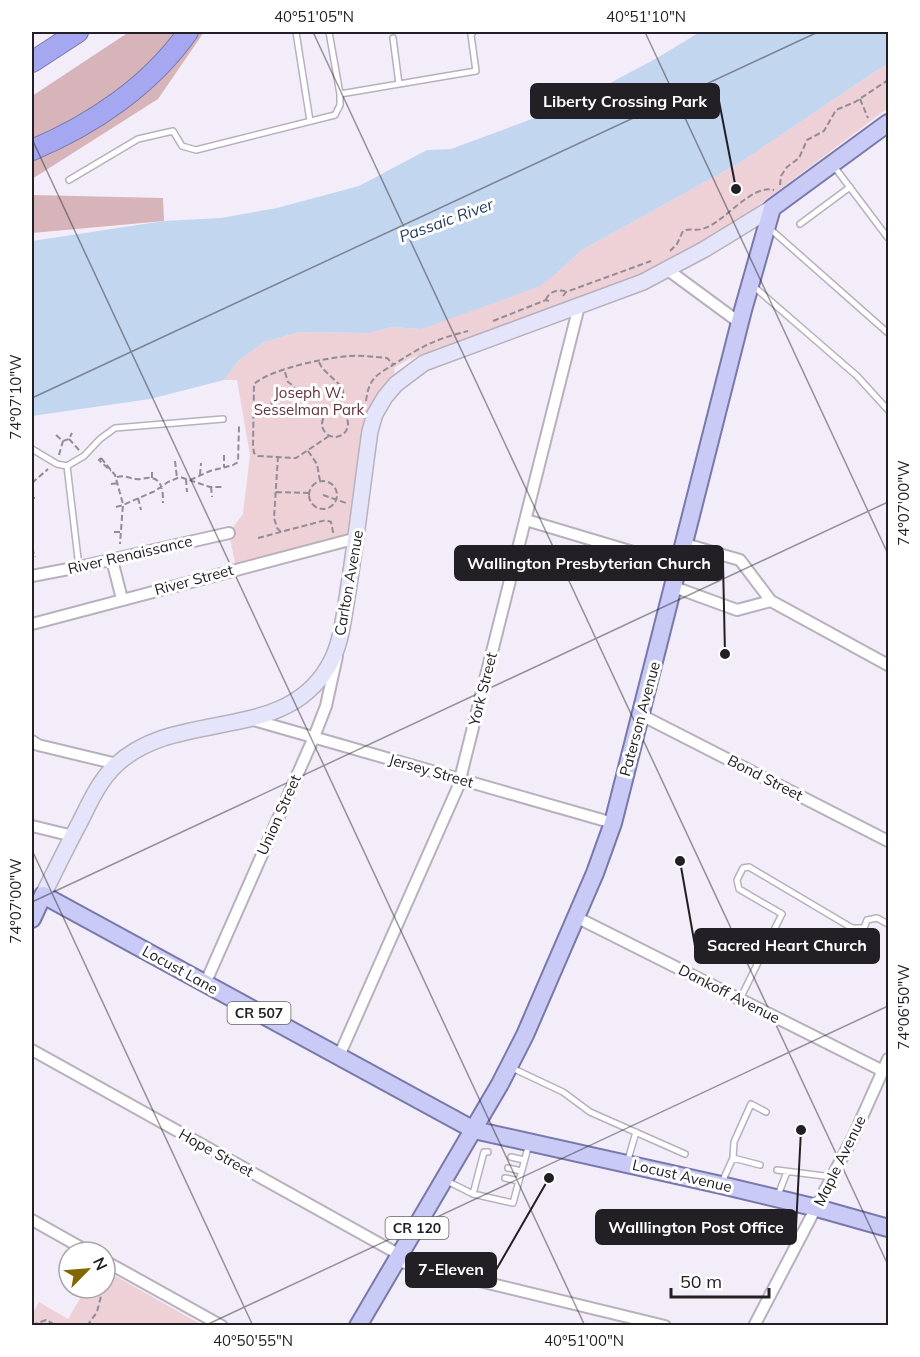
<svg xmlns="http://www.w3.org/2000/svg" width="920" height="1357" font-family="Mulish,sans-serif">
<rect width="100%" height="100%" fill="#f3ecf9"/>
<!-- green -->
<path fill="#eed1d6" d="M 888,63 L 888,108 L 723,232 L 708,238 L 707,242 L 678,259 L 574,304 L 521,319 L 409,359 L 394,368 L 396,384 L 375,414 L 357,538 L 236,568 L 229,533 L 243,514 L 250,455 L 237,380 L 224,380 L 239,360 L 265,342 L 299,332 L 370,333 L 391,327 L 422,329 L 558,272 L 582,250 L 741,162 Z
M 105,1270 L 202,1325 L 32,1325 L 32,1315 L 39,1302 L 68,1319 L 86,1288 L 105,1288 Z"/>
<!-- forest -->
<path fill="#d6b4ba" d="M 129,32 L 204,32 L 158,99 L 32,179 L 32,96 Z
M 32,195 L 163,198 L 164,221 L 32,233 Z"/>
<!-- water -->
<path fill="#c3d6ef" d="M 700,32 L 888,32 L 888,63 L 741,162 L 582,250 L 558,272 L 540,286 L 422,329 L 391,327 L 370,333 L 299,332 L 265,342 L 239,360 L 224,380 L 150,399 L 32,416 L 32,241 L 164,221 L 221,218 L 277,208 L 359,186 L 427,150 L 451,149 L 567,106 L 657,58 Z"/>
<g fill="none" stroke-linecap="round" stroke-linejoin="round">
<!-- lane casing -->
<g stroke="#b8b1bd" stroke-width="8">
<path id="lane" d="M 296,32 L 310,121
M 329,32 L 340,94 L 476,71 L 471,35 L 473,32
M 393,38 L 399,84
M 833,165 L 888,238
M 69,180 L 138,139 L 173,131 L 182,146 L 196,150 L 335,115 L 340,105 L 340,94
M 800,224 L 850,187
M 768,227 L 888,333
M 752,285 L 857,376 L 888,410
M 32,449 L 57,464 L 67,466 L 84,456 L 100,439 L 115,428 L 223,419
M 67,466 L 79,567
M 740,999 L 782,914 L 739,889 L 737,880 L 743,868 L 749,867 L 852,928 L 864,928 L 867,920 L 877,918 L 888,924
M 512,1068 L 563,1092 L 590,1112 L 685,1154
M 488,1152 L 484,1152 L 473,1194 L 513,1203 L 529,1144
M 511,1157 L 524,1160
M 733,1158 L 760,1165
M 627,1163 L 636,1132
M 508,1168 L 521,1171
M 777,1170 L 832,1177
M 505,1178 L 519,1181
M 445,1180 L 473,1194
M 722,1182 L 733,1158 L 734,1142 L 751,1104 L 766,1112
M 778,1195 L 787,1172"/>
</g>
<!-- street casing -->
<g stroke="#b8b1bd" stroke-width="14">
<path id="street" d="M 668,270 L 740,323
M 526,520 L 680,566
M 685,544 L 740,560 L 771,601 L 888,665
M 112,560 L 122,599
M 32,576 L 79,567 L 229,533
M 674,587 L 737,610 L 771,601
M 32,624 L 357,538
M 641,715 L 888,841
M 250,719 L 613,823
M 32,741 L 38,745 L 117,764
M 32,826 L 73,836
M 576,917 L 883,1071
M 205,984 L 314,737 L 326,706 L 337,656
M 32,1050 L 400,1255
M 339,1056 L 458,787 L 579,306
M 32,1220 L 89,1252
M 105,1261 L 222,1326
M 397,1261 L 665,1326
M 754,1326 L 854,1135 L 888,1059"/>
</g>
<!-- secondary casing -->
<g stroke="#b8b1bd" stroke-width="18">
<path id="secondary" d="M 43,895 C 55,871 67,846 80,822 C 90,802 99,781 116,765 C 176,708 283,744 328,667 C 341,646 343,621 347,598 C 356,542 362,487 370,431 L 375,414 L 385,397 L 396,384 L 424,363 L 643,282 L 705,249 L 772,208"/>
</g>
<!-- primary casing -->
<g stroke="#7878aa" stroke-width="20">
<path id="primary" d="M 32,919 L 43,895 L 474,1130 L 721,1185 L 817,1208 L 888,1228
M 358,1326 L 500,1084 L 525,1035 L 576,917 L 595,873 L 613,823 L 743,310 L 772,208 L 888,123"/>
</g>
<!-- highway casing -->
<g stroke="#7878aa" stroke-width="22">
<path id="highway" d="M 32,62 L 78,32
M 32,150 C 92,125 150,86 188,32"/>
</g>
<!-- path -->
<path stroke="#918c95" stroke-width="2" stroke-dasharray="6 3" stroke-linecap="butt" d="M 860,99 L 868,118
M 780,185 L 781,176 L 787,167 L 799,158 L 807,140 L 824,131 L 836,110 L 855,102 L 888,80
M 670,251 L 677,244 L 683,231 C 690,228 695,231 702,229 C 725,223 750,184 774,190
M 563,296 L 566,292 L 651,261
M 546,300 C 548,292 558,289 565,291
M 493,321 L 546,300 L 549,301
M 319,362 L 322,368 L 343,388 L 343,395 L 337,411
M 366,401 C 369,377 377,375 396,363 C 424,345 436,339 468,331
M 271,402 L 275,409
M 294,402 L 324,417
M 253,407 L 279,410 L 291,407 C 298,397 298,388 288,382 L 284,369
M322 424a13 13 0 1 1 26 0a13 13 0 1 1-26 0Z
M 56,435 L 63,441 L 69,439 L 72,433
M 329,436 L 296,458 L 258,456 L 254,453 L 253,446 L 254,384 C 271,369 325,358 349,356 C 361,355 374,357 387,358 L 394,365
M 69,439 L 79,450
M 308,451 L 317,464 L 320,481
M 59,455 L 63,441
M 224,455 L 224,467
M 278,456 L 274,518 L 277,528 L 281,532
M 101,458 L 115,475 L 123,504 L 120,544
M 101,458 L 99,460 L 111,471
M 175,461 L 177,478
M 200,475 L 201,463
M 117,477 C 125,475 128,478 136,479 C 141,480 146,477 151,478 C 163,479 163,494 163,503
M 152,478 L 152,469
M 186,479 L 187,492
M 190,480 L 210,471 L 233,465 L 238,462 L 239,426
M309 495a14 14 0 1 1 28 0a14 14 0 1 1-28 0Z
M 32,483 L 48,469
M 111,484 L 118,483
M 211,487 L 212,497
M 276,492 L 309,493
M 323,495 L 346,503
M 32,498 L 35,498
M 138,498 L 141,510
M 116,507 L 123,505 L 155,491 L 168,482 L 180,477 L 210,487 L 224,487
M 32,522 L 33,521
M 114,532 L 121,532
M 258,538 L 326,520 L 331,522 L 333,532 L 335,531
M 32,548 L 35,557
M 32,1325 L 46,1320 L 57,1326
M 87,1326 L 97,1312 L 103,1288"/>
<!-- lane -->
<use href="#lane" stroke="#fff" stroke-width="5"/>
<!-- street -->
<use href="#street" stroke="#fff" stroke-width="10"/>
<!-- secondary -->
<use href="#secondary" stroke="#e4e5fb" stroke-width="15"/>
<!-- primary -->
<use href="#primary" stroke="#cacaf7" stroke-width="16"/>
<!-- highway -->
<use href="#highway" stroke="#a6a7f1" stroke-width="20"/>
</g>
<!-- ticks -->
<path fill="none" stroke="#232025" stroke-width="1.5" stroke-opacity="0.45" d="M 313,32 L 888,1265M 645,32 L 888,554M 32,139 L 585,1326M 32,398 L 818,32M 32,850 L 253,1326M 32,902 L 888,502M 204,1326 L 888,1006"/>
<g text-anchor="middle" stroke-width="6" stroke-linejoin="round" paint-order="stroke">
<!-- shield labels -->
<g fill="#fff" stroke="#656366" stroke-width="1.5">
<rect x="227.5" y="1002" width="63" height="22" rx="4.5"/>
<rect x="385.5" y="1217" width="63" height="22" rx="4.5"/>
</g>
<g font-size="14" font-weight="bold" fill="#232025">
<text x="259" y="1018">CR 507</text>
<text x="417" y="1233">CR 120</text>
</g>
<!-- park labels -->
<g font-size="15" fill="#61313c" stroke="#fff">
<text x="309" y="398">Joseph W.<tspan x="309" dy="17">Sesselman Park</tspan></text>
</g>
<!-- street labels -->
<g font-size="15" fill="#232025" stroke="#fff">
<text transform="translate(130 555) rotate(-13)" y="5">River Renaissance</text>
<text transform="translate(194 580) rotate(-15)" y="5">River Street</text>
<text transform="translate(349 583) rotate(-80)" y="5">Carlton Avenue</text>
<text transform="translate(483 689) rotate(-76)" y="5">York Street</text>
<text transform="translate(640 719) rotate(-75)" y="5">Paterson Avenue</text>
<text transform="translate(431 771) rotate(16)" y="5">Jersey Street</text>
<text transform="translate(765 778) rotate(27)" y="5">Bond Street</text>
<text transform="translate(279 815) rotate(-66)" y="5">Union Street</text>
<text transform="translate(180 970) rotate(29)" y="5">Locust Lane</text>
<text transform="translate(729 994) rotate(27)" y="5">Dankoff Avenue</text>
<text transform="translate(216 1153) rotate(29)" y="5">Hope Street</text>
<text transform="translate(840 1161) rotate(-64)" y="5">Maple Avenue</text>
<text transform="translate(682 1176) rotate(13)" y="5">Locust Avenue</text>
</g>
<!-- water labels -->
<g font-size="16" font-style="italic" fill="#233d61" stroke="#fff">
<text transform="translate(446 220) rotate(-20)" y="6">Passaic River</text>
</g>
</g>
<!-- callouts -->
<path fill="none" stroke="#232025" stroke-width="2" d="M736 189L719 101M725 654L723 563M680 861L695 946M801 1130L796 1227M549 1178L496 1270"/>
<g fill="#232025" stroke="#fff" stroke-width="2">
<circle cx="736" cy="189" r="6"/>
<circle cx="725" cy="654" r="6"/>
<circle cx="680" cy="861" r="6"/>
<circle cx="801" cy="1130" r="6"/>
<circle cx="549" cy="1178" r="6"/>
</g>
<g fill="#232025" stroke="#232025" stroke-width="2">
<rect x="531" y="84" width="188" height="34" rx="6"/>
<rect x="455" y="546" width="268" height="34" rx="6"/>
<rect x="695" y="929" width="184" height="34" rx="6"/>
<rect x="596" y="1210" width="200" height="34" rx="6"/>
<rect x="406" y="1253" width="90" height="34" rx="6"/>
</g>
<g font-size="16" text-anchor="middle" font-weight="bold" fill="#fff">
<text x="625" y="107">Liberty Crossing Park</text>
<text x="589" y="569">Wallington Presbyterian Church</text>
<text x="787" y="951">Sacred Heart Church</text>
<text x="696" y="1233">Walllington Post Office</text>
<text x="451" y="1275">7-Eleven</text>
</g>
<!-- border -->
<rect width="920" height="1357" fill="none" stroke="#ffffff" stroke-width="66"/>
<!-- north arrow -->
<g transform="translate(87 1270) rotate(65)"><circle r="28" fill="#ffffff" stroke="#a7a6a8" stroke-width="1.5"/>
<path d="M0-4.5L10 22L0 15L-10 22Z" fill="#846600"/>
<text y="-9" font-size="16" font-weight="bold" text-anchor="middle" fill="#232025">N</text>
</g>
<!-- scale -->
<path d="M671 1288v9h98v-9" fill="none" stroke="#232025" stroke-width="3"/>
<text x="680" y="1288" font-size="18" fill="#232025" stroke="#ffffff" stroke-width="4.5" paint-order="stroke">50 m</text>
<rect x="33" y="33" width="854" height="1291" fill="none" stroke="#232025" stroke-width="2"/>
<g font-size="15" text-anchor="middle" fill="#232025">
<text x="314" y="22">40°51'05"N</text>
<text x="646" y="22">40°51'10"N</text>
<text transform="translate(16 397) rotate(-90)" y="5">74°07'10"W</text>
<text transform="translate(904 503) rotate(-90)" y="5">74°07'00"W</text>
<text transform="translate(16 901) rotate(-90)" y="5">74°07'00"W</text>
<text transform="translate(904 1007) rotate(-90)" y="5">74°06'50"W</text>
<text x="253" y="1346">40°50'55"N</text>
<text x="584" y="1346">40°51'00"N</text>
</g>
</svg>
